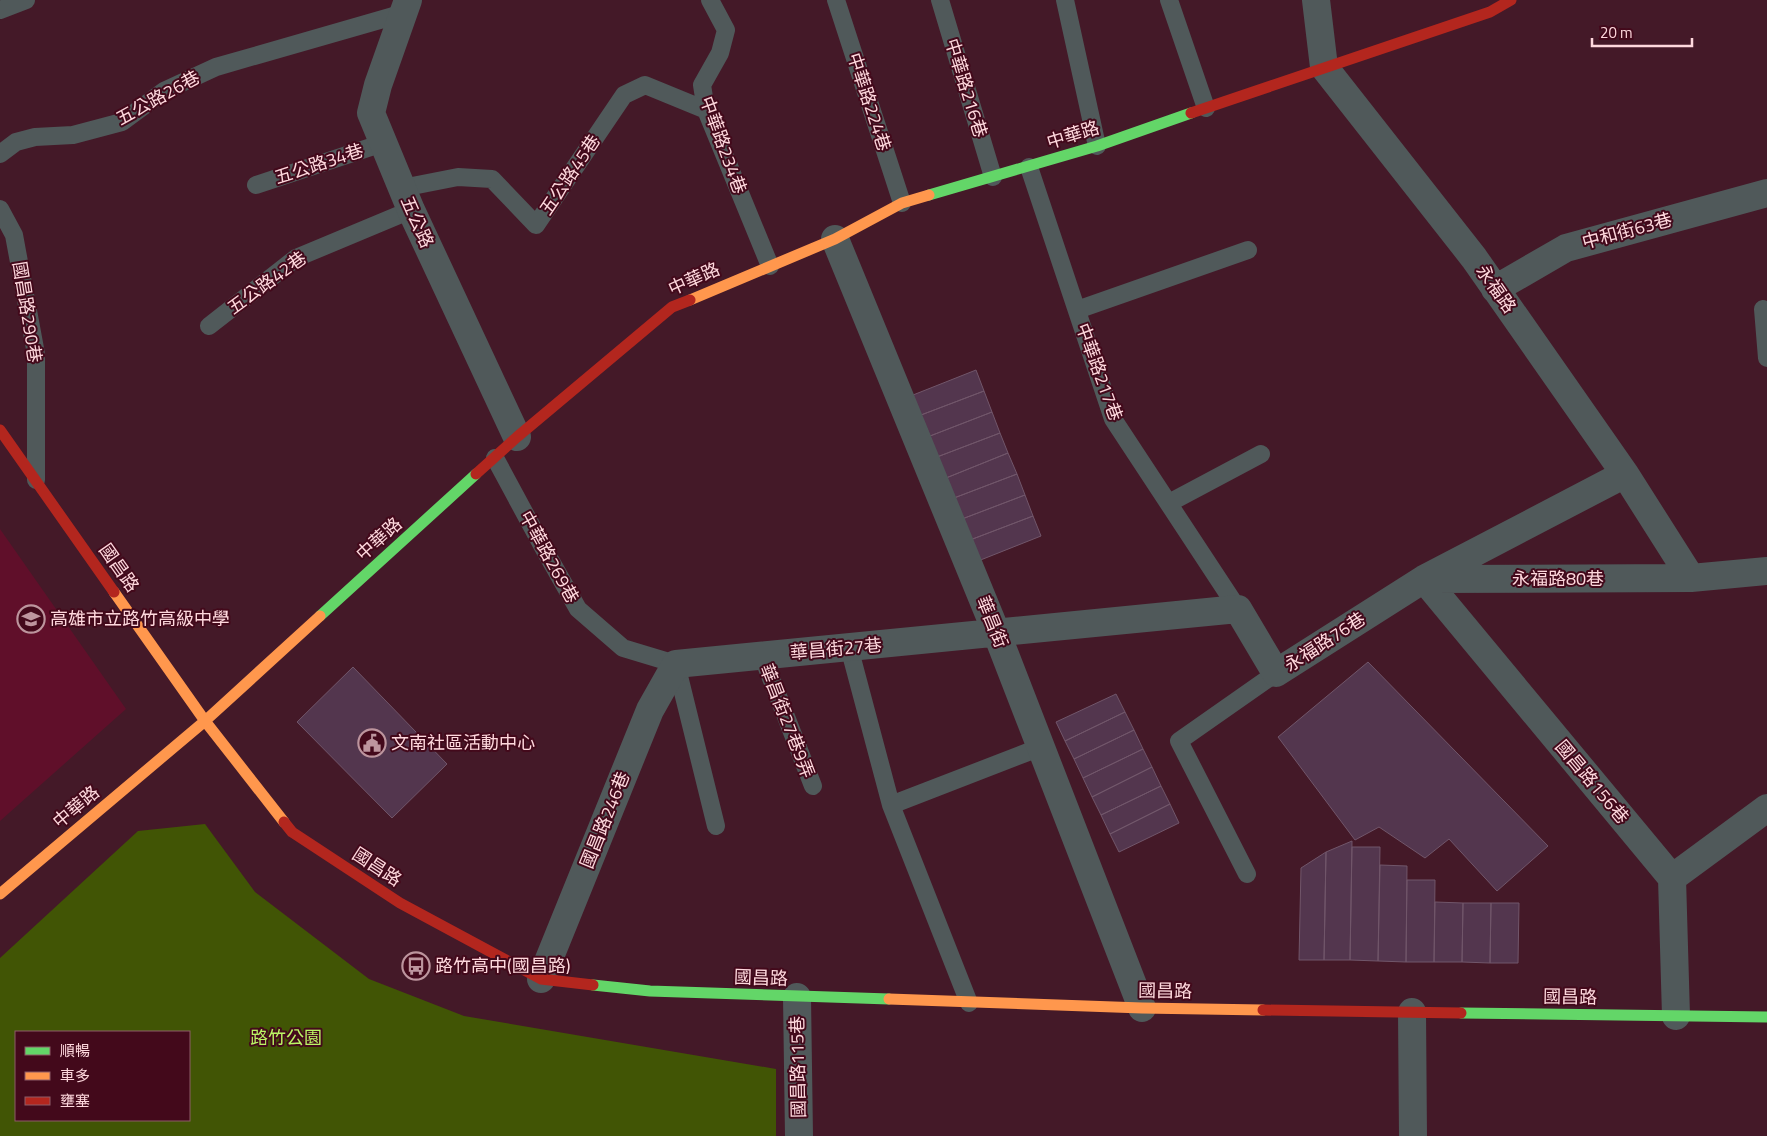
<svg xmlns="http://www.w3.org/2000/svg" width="1767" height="1136" font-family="'Titillium Web','Noto Sans TC',sans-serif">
<rect width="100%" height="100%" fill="#441928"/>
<!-- built -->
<path fill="#600f2a" d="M 0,529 L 126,709 L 0,821 Z"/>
<!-- green -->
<path fill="#415505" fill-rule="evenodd" d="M 205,824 L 255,892 L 369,979 L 464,1016 L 776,1069 L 776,1136 L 0,1136 L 0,958 L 138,831 ZM 16,1032 L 189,1032 L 189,1120 L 16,1120 Z"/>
<!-- building -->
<path fill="#53364e" stroke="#71566a" d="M 976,370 L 984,391 L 921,415 L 913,395 Z
M 984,391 L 992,412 L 930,436 L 921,415 Z
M 992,412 L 1000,433 L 937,457 L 930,436 Z
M 1000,433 L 1008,453 L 946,478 L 937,457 Z
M 1008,453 L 1017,474 L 954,498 L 946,478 Z
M 1017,474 L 1025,495 L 962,519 L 954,498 Z
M 1025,495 L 1033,516 L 970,540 L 962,519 Z
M 1033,516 L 1041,536 L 978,561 L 970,540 Z
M 1368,662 L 1548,846 L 1497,891 L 1449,839 L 1425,858 L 1379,827 L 1355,840 L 1278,737 Z
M 353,667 L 447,764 L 392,818 L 297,722 Z
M 1116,694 L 1125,712 L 1065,741 L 1056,722 Z
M 1125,712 L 1134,730 L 1074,759 L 1065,741 Z
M 1134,730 L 1143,749 L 1083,778 L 1074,759 Z
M 1143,749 L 1152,767 L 1092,797 L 1083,778 Z
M 1152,767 L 1161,786 L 1101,815 L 1092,797 Z
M 1161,786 L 1170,804 L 1110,834 L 1101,815 Z
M 1170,804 L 1179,823 L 1119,852 L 1110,834 Z
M 1352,841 L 1350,960 L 1324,960 L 1326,852 Z
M 1352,847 L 1380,847 L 1378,961 L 1350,960 Z
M 1326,852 L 1324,960 L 1299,960 L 1301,868 Z
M 1380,865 L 1407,866 L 1406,962 L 1378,961 Z
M 1407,880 L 1435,880 L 1434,962 L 1406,962 Z
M 1435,902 L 1463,903 L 1462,962 L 1434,962 Z
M 1463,903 L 1491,903 L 1490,963 L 1462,962 Z
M 1491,903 L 1519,903 L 1518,963 L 1490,963 Z"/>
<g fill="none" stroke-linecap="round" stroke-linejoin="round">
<!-- lane -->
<path stroke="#50595a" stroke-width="18" d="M 710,0 L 726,30 L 720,53 L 702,85 L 706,110 L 770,266
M 836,0 L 902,203
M 940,0 L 993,177
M 1065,0 L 1097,146
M 1169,0 L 1206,108
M 0,10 L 26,0
M 0,154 L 16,142 L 35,137 L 73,135 L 122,122 L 164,91 L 216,67 L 404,13
M 1029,167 L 1113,419 L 1238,609
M 256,185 L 383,143
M 402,188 L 458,177 L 492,179 L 536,225 L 624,95 L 645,85 L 706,110
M 0,209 L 14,235 L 36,354 L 36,480
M 1763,309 L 1767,358
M 1077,310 L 1248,250
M 209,326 L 296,258 L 411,210
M 495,458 L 544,549 L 578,609 L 623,648 L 676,664 L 716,826
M 1169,503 L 1261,454
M 849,647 L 891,805 L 969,1003
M 762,655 L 813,786
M 891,805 L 1041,747
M 1247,874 L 1179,741 L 1276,673"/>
<!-- street -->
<path stroke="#50595a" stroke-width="28" d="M 408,0 L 378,85 L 371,113 L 411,210 L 517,437
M 1316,0 L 1324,67 L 1474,258 L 1625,474 L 1691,578
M 835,239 L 997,634 L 1142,1008
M 1495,289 L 1566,248 L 1767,193
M 1424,579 L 1672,878 L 1676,1016
M 1428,579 L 1691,578 L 1767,571
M 1672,878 L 1767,808
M 541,979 L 650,710 L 676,664 L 1238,609 L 1276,673 L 1424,579 L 1625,474
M 797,997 L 799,1136
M 1412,1012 L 1413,1136"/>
<!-- fast -->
<path stroke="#63d668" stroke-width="11" d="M 929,195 L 1097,146 L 1191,113
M 320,616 L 476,474
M 593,985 L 650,991 L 889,999
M 1461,1013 L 1767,1017"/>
<!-- slow -->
<path stroke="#ff974d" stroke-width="11" d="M 690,300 L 835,239 L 902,203 L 929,195
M 114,592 L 205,721 L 284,822
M 0,894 L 205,721 L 320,616
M 889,999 L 1142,1008 L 1263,1010"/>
<!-- jam -->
<path stroke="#b3261e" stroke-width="11" d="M 1191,113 L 1490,12 L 1511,0
M 0,430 L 114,592
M 476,474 L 517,437 L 672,307 L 690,300
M 284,822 L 292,832 L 400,903 L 541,979 L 593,985
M 1263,1010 L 1461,1013"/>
</g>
<!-- icons -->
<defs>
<g id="school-ring" transform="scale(1.4375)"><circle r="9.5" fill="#43091b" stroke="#bd959e" stroke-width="1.5"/><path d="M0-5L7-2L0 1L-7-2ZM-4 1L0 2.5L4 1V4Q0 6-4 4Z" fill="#bd959e"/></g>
<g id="civic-ring" transform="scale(1.4375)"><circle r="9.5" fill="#43091b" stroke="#bd959e" stroke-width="1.5"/><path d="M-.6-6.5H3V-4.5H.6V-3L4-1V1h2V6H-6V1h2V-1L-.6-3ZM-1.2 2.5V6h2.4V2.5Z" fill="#bd959e"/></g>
<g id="bus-ring" transform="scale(1.4375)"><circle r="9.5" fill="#43091b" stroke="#bd959e" stroke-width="1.5"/><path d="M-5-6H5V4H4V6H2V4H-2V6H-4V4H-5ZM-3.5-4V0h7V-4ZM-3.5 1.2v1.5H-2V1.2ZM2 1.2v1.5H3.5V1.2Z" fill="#bd959e"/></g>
</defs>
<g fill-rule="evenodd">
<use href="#school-ring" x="31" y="619"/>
<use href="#civic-ring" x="372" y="743"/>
<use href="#bus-ring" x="416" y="966"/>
</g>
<g text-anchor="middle" stroke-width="4" stroke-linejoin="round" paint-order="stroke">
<!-- street labels -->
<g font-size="18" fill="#fed8dd" stroke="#43091b">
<text transform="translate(966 88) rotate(73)" y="6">中華路216巷</text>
<text transform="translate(158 98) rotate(-29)" y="6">五公路26巷</text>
<text transform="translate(869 102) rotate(72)" y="6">中華路224巷</text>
<text transform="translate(1073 135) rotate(-17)" y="6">中華路</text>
<text transform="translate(723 145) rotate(70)" y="6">中華路234巷</text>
<text transform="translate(319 164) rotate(-18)" y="6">五公路34巷</text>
<text transform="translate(570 175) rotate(-56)" y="6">五公路45巷</text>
<text transform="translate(417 222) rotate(66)" y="6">五公路</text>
<text transform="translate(1627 231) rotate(-15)" y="6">中和街63巷</text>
<text transform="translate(694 279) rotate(-24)" y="6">中華路</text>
<text transform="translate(267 283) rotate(-36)" y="6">五公路42巷</text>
<text transform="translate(1496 289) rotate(55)" y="6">永福路</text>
<text transform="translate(27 312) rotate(81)" y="6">國昌路290巷</text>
<text transform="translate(1099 372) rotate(70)" y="6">中華路217巷</text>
<text transform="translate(379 539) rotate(-42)" y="6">中華路</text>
<text transform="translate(549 557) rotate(61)" y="6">中華路269巷</text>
<text transform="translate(119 568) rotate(55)" y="6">國昌路</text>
<text x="1558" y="585">永福路80巷</text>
<text transform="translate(992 622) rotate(68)" y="6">華昌街</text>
<text transform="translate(1325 642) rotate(-33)" y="6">永福路76巷</text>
<text transform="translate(836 649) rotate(-5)" y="6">華昌街27巷</text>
<text transform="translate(787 721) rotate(69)" y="6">華昌街27巷9弄</text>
<text transform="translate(1592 782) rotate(50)" y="6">國昌路156巷</text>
<text transform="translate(76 807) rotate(-40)" y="6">中華路</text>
<text transform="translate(605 820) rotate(-68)" y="6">國昌路246巷</text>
<text transform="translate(377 867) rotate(33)" y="6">國昌路</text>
<text transform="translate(761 978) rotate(2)" y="6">國昌路</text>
<text transform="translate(1165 991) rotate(1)" y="6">國昌路</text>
<text transform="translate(1570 997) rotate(1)" y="6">國昌路</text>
<text transform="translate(798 1067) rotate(-91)" y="6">國昌路115巷</text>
</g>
<!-- poi labels -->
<g font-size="18" fill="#fed8dd" stroke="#43091b" text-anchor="start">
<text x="50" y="625">高雄市立路竹高級中學</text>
<text x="391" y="749">文南社區活動中心</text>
<text x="435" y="972">路竹高中(國昌路)</text>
</g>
<!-- park labels -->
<g font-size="18" fill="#bbf565" stroke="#43091b">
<text x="286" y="1044">路竹公園</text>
</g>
</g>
<!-- legend -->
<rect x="15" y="1031" width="175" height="90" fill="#43091b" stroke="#8e5c69"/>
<rect x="25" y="1047" width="25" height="8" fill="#63d668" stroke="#8e5c69"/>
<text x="60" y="1056" font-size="15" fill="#fed8dd">順暢</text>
<rect x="25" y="1072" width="25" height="8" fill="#ff974d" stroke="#8e5c69"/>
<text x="60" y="1081" font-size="15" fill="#fed8dd">車多</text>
<rect x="25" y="1097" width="25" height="8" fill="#b3261e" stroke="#8e5c69"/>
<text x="60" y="1106" font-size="15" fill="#fed8dd">壅塞</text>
<!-- scale -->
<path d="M1592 38v8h100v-8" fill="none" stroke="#fed8dd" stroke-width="2.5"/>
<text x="1600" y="38" font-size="15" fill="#fed8dd" stroke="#43091b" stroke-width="4" paint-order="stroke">20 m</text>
</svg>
